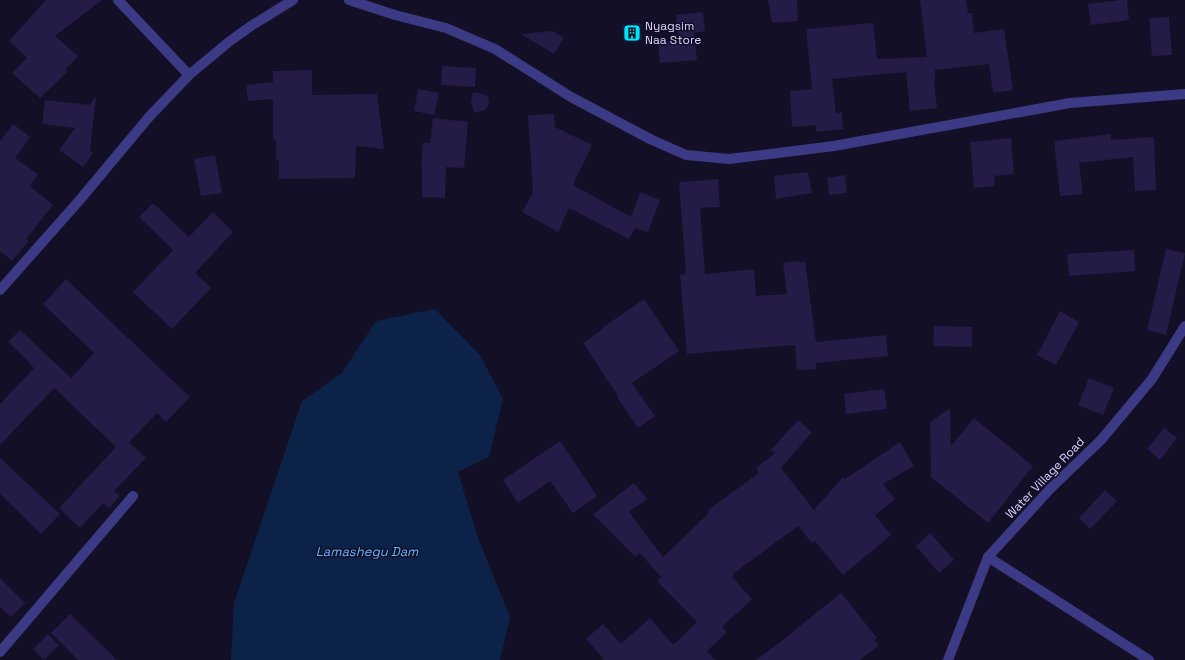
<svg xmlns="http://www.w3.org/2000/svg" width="1185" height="660" font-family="'Space Grotesk',sans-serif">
<rect width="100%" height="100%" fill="#130f26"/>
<!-- water -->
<path fill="#0c2248" d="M 435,309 L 480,355 L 503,399 L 489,457 L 458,472 L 477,535 L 510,617 L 500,660 L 231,660 L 234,603 L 302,401 L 342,373 L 376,321 Z"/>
<!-- building -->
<path fill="#241b47" d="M 46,0 L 102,0 L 55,36 L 78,56 L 65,70 L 67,72 L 40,98 L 12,73 L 27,58 L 9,41 Z
M 768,0 L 797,0 L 798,21 L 772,23 Z
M 920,0 L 966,0 L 968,13 L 972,13 L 974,33 L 1004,29 L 1013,90 L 993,93 L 989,64 L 935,70 L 935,81 L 934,81 L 937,108 L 910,111 L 906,72 L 832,79 L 836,113 L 842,112 L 843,129 L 816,132 L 816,125 L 792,127 L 790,91 L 812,89 L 806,29 L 873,23 L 877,59 L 927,57 Z
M 1119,0 L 1127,0 L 1129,20 L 1091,25 L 1088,4 Z
M 703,12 L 705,31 L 694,33 L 697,60 L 660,63 L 658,43 L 679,40 L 676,15 Z
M 1169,17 L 1172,55 L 1152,56 L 1149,18 Z
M 640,23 L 642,40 L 624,42 L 622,25 Z
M 553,31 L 564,38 L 554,54 L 521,34 Z
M 442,66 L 476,68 L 475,87 L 441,85 Z
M 312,70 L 312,95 L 377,94 L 384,149 L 356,146 L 355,178 L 279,179 L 279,160 L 276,160 L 276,141 L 273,140 L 273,99 L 248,101 L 246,85 L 273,82 L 273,71 Z
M 418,89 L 439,93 L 434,115 L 414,111 Z
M 473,92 L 484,94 L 488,97 L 489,102 L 488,106 L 485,110 L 474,113 L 471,102 Z
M 96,96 L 90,151 L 93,153 L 83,167 L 59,150 L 75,128 L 42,124 L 45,100 L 90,105 Z
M 554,114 L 555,127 L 592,145 L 573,185 L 631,217 L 640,192 L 660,200 L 648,232 L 635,228 L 629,239 L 569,208 L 558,232 L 522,212 L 533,193 L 528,115 Z
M 433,118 L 468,122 L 464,168 L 446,167 L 445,198 L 422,197 L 422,165 L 421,165 L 423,143 L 430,143 Z
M 13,124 L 30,137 L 15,158 L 38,174 L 30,186 L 53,205 L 26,239 L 29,241 L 12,261 L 0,251 L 0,141 Z
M 1111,134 L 1111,140 L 1154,137 L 1156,190 L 1135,191 L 1133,157 L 1079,163 L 1083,194 L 1060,196 L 1054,141 Z
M 1011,138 L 1014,174 L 994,176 L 995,186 L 974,188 L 970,142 Z
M 215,155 L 222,193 L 201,196 L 194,159 Z
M 808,172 L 812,193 L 776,199 L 774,176 Z
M 845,175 L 847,193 L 829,195 L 827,178 Z
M 718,179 L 720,207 L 700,208 L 705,274 L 754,269 L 756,296 L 787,294 L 783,263 L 799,261 L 799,262 L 805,262 L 816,342 L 886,335 L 888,356 L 816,363 L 816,369 L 797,370 L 795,345 L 687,354 L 680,275 L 686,274 L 679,182 Z
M 153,203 L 189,237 L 213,212 L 233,232 L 195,273 L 211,288 L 172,329 L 133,292 L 173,250 L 139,217 Z
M 1166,249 L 1185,253 L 1166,335 L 1147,330 Z
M 1134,250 L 1135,271 L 1069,276 L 1067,254 Z
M 66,279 L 190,397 L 166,422 L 157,413 L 129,442 L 146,458 L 114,491 L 120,496 L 109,508 L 103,503 L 80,528 L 59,508 L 116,447 L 54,388 L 0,445 L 0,404 L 34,368 L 30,365 L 31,364 L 8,342 L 20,330 L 71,378 L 94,353 L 43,304 Z
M 644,299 L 679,351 L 632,383 L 655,416 L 638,428 L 617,397 L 618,396 L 583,343 L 603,329 L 602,328 Z
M 1060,311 L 1079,322 L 1056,365 L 1037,355 Z
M 934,326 L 972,327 L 972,347 L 933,346 Z
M 1089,378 L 1114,388 L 1103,415 L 1078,405 Z
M 884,389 L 887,409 L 846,414 L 844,394 Z
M 950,408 L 951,446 L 974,418 L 1033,466 L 988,523 L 931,477 L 930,422 Z
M 798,420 L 812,432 L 781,468 L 814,510 L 843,477 L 845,479 L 900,442 L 914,466 L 883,484 L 895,499 L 875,515 L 891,535 L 843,575 L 815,541 L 812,543 L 798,526 L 733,574 L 734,575 L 732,577 L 752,599 L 722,627 L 727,632 L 707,651 L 715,660 L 602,660 L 604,659 L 586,639 L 603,624 L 621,644 L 650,618 L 673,645 L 697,622 L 657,581 L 661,577 L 640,553 L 635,557 L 593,514 L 634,483 L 647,499 L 629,512 L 663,557 L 709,513 L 708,510 L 759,473 L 756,468 L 775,453 L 771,450 Z
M 1164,428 L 1177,438 L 1160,460 L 1147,449 Z
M 560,441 L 597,496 L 573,513 L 550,481 L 518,503 L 503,480 Z
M 0,458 L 60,514 L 41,534 L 0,494 Z
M 1105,490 L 1117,501 L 1090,529 L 1079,518 Z
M 930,533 L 954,560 L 939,573 L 916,546 Z
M 0,578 L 25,603 L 11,617 L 0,607 Z
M 841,593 L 877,638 L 874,640 L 879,645 L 860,660 L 756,660 L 791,634 L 791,633 Z
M 70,614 L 117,660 L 78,660 L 51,633 Z
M 48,634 L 59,645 L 44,660 L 33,649 Z"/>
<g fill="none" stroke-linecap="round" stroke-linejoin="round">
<!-- service -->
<path stroke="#3d3a85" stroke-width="10" d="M 0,652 L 133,496"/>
<!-- minor -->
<path stroke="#3d3a85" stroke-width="10" d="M 118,0 L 189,75
M 349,0 L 395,15 L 446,28 L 495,49 L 571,97 L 650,139 L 686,155 L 729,159 L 834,146 L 1070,103 L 1185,94
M 0,290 L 78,202 L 149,117 L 189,75 L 230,41 L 251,26 L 293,0
M 988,557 L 1149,660"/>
<!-- tertiary -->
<path stroke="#3d3a85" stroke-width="10" d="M 948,660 L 988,557 L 1050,489 L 1101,440 L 1152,379 L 1185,326"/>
</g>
<!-- icons -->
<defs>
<g id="building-square" transform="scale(0.9)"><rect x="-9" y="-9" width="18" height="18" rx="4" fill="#00e5ff" stroke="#130f26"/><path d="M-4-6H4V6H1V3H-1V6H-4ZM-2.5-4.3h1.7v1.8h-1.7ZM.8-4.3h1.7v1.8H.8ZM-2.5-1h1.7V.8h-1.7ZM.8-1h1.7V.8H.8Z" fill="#111"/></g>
</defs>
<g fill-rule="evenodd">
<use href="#building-square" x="632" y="33"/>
</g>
<g text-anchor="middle" stroke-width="3" stroke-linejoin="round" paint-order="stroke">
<!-- poi labels -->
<g font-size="12" fill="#d9d4ff" stroke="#130f26" text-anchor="start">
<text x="645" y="30">Nyagsim<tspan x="645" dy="14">Naa Store</tspan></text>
</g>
<!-- street labels -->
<g font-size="12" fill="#d9d4ff" stroke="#130f26">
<text transform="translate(1045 478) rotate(-46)" y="4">Water Village Road</text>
</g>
<!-- water labels -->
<g font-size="13" font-style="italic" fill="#62b6ff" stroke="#130f26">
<text x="367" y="556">Lamashegu Dam</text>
</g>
</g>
</svg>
